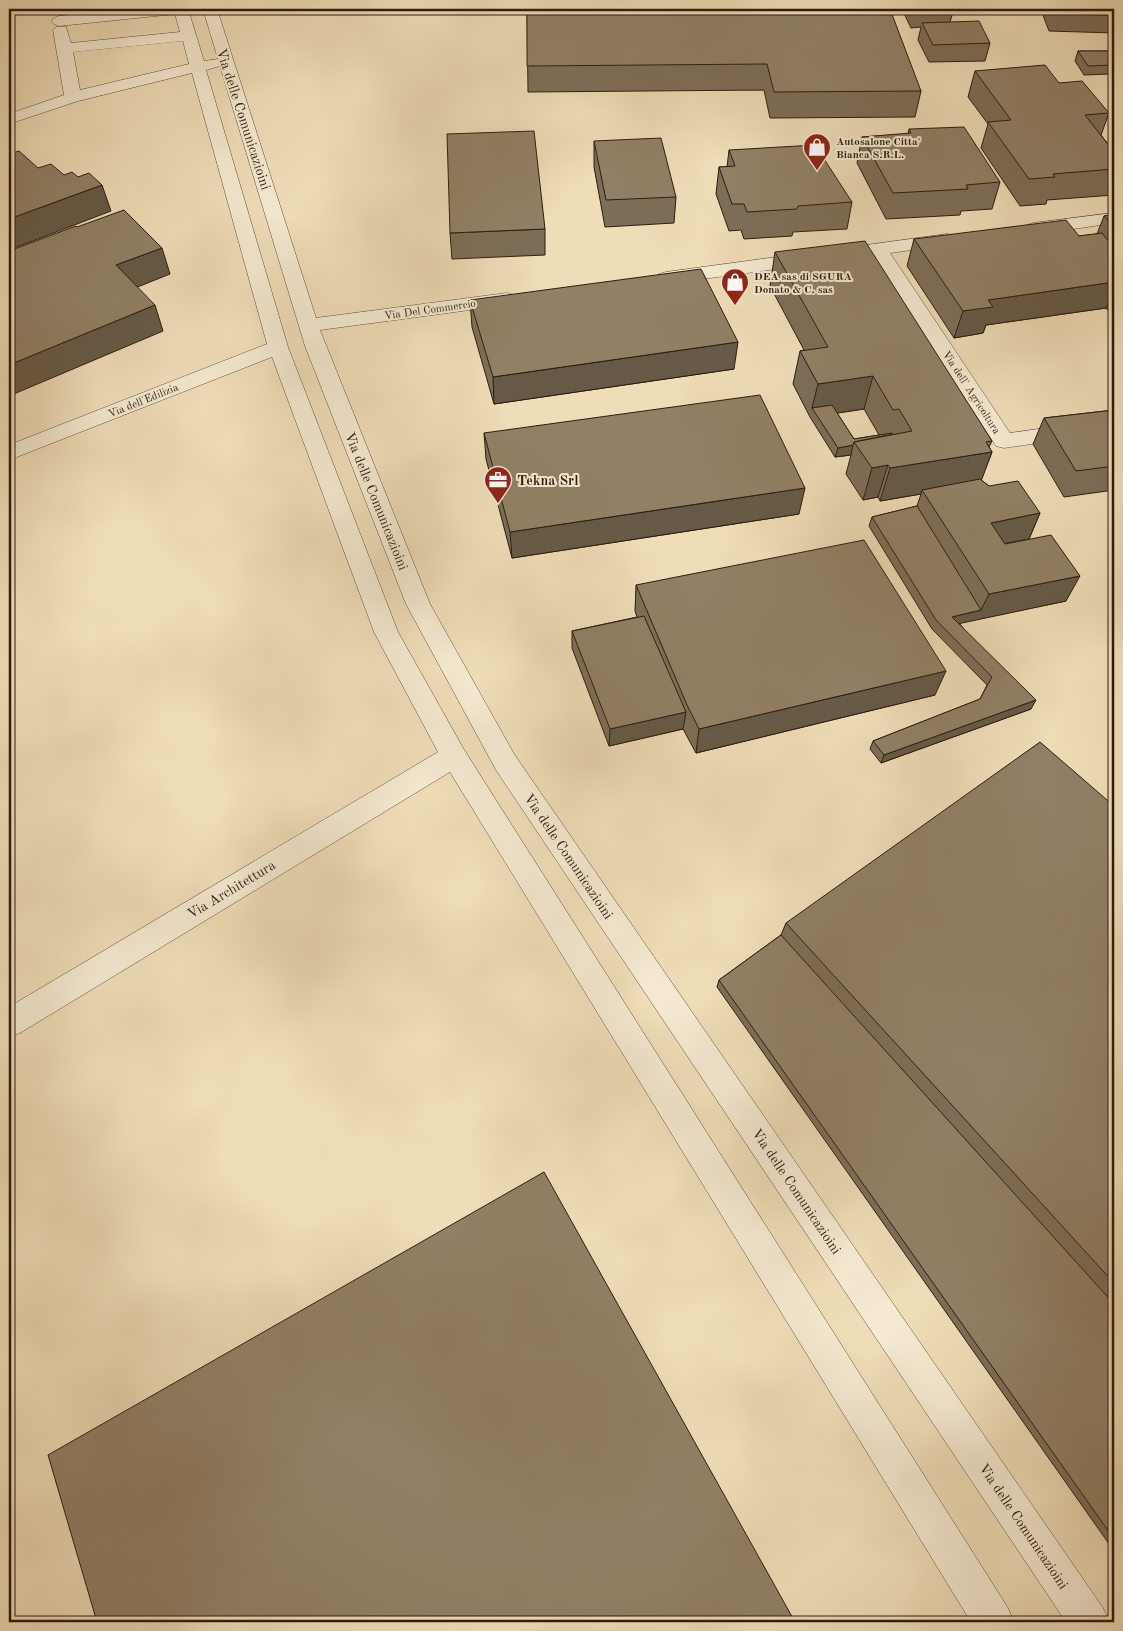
<svg xmlns="http://www.w3.org/2000/svg" width="1123" height="1631" font-family="'Old Standard TT',serif">
<rect width="100%" height="100%" fill="#efddb8"/>
<filter id="stains"><feTurbulence type="fractalNoise" baseFrequency=".004" numOctaves="4"/><feColorMatrix values="0 0 0 0 .2 0 0 0 0 .09 0 0 0 0 .02 0 0 0 .5 -.17"/></filter>
<radialGradient id="worn" r=".72"><stop offset=".6" stop-color="#630" stop-opacity="0"/><stop offset="1" stop-color="#630" stop-opacity=".3"/></radialGradient>
<g fill="none" stroke-linecap="round" stroke-linejoin="round">
<!-- minor casing -->
<g stroke="#5d4c38" stroke-width="1">
<path id="minor" d="M 135,9 L 188,9 L 204,61 L 218,59 L 203,9 L 217,9 L 316,318 L 507,293 L 514,295 L 517,299 L 514,303 L 507,305 L 320,330 L 430,604 L 514,754 L 1103,1608 L 1109,1622 L 1066,1622 L 496,770 L 406,604 L 305,346 L 220,66 L 206,70 L 288,347 L 398,632 L 463,748 L 1008,1608 L 1014,1622 L 971,1622 L 450,772 L 20,1033 L 9,1037 L 9,1007 L 438,752 L 374,632 L 272,357 L 9,460 L 9,445 L 267,344 L 192,73 L 78,101 L 9,124 L 9,114 L 64,95 L 53,30 L 56,27 L 66,27 L 71,43 L 180,32 L 175,14 L 59,26 L 54,24 L 51,21 L 54,18 L 59,16 ZM 183,41 L 189,64 L 80,90 L 73,52 Z
M 1114,213 L 1114,223 L 1033,235 L 1027,233 L 1024,229 L 1027,225 L 1033,223 Z
M 948,234 L 955,236 L 957,240 L 955,244 L 890,253 L 1010,433 L 1114,418 L 1114,432 L 1004,448 L 996,446 L 872,256 L 666,284 L 659,282 L 656,278 L 659,274 L 666,272 Z"/>
</g>
<!-- minor -->
<use href="#minor" fill="#f5e9d1" fill-rule="evenodd"/>
</g>
<!-- wall -->
<path fill="#7d6e58" stroke="#2c1c0e" fill-rule="evenodd" d="M 527,9 L 921,91 L 915,117 L 770,118 L 764,90 L 528,92 Z
M 902,9 L 954,9 L 950,22 L 990,43 L 985,61 L 929,62 L 918,40 L 921,27 L 911,28 Z
M 1045,9 L 1114,9 L 1114,33 L 1049,31 L 1043,15 Z
M 1078,51 L 1114,51 L 1114,80 L 1110,74 L 1084,75 L 1075,61 Z
M 975,71 L 1059,83 L 1109,113 L 1101,135 L 1114,152 L 1114,195 L 1047,200 L 1046,204 L 1020,206 L 981,148 L 988,124 L 968,97 Z
M 909,129 L 1000,182 L 992,209 L 961,211 L 960,215 L 886,219 L 857,163 L 862,137 L 908,134 Z
M 594,141 L 676,197 L 674,223 L 605,227 L 594,167 Z
M 729,150 L 852,202 L 847,229 L 793,232 L 792,236 L 744,239 L 741,230 L 729,231 L 716,194 L 719,167 L 727,167 Z
M 1114,215 L 1114,318 L 1106,308 L 986,325 L 983,333 L 954,338 L 907,266 L 914,239 L 1079,236 L 1097,234 L 1104,216 Z
M 545,229 L 545,255 L 452,259 L 450,233 Z
M 775,252 L 992,441 L 989,447 L 992,452 L 981,480 L 989,486 L 1040,513 L 1029,539 L 1005,544 L 1066,601 L 959,623 L 1031,709 L 881,763 L 870,749 L 873,741 L 980,699 L 987,685 L 932,629 L 869,526 L 872,517 L 917,506 L 921,494 L 880,501 L 878,497 L 863,500 L 846,474 L 851,455 L 835,457 L 810,417 L 793,384 L 800,351 L 804,350 L 770,286 ZM 864,409 L 879,435 L 854,439 L 837,413 Z
M 470,300 L 734,369 L 494,404 L 472,327 Z
M 1114,410 L 1114,490 L 1064,497 L 1033,444 L 1044,418 Z
M 484,433 L 799,514 L 512,558 L 486,459 Z
M 636,585 L 935,695 L 696,753 L 683,729 L 609,746 L 572,648 L 572,631 L 637,617 L 635,611 Z
M 1114,806 L 1114,1551 L 717,987 L 719,980 L 781,935 L 786,923 Z"/>
<!-- shaded-wall -->
<path fill="#665a47" stroke="#2c1c0e" d="M 102,185 L 111,211 L 9,250 L 9,219 Z
M 162,248 L 170,274 L 125,292 L 116,265 Z
M 1114,282 L 1114,290 L 1106,308 L 986,325 L 983,333 L 954,338 L 963,311 L 988,300 Z
M 155,305 L 163,331 L 9,396 L 9,365 Z
M 738,342 L 734,369 L 494,404 L 493,377 Z
M 873,376 L 864,409 L 818,416 L 812,408 L 818,384 Z
M 853,445 L 851,455 L 835,457 L 838,448 Z
M 992,452 L 980,484 L 922,490 L 921,494 L 880,501 L 890,468 Z
M 888,465 L 878,497 L 863,500 L 872,468 Z
M 805,488 L 799,514 L 512,558 L 510,532 Z
M 1040,513 L 1029,539 L 981,548 L 991,523 Z
M 1080,576 L 1066,601 L 948,626 L 952,617 L 981,610 L 989,594 Z
M 946,671 L 935,695 L 696,753 L 699,729 Z
M 1036,700 L 1031,709 L 881,763 L 884,755 Z
M 686,712 L 683,729 L 609,746 L 610,729 Z"/>
<!-- building -->
<path fill="#918066" stroke="#2c1c0e" d="M 527,9 L 890,9 L 921,91 L 774,92 L 767,64 L 527,66 Z
M 914,9 L 947,9 L 915,10 Z
M 1053,9 L 1114,9 L 1114,15 L 1054,14 Z
M 979,21 L 990,43 L 933,45 L 922,23 Z
M 1078,51 L 1114,51 L 1114,65 L 1088,66 Z
M 1045,65 L 1059,83 L 1082,81 L 1109,113 L 1085,115 L 1114,152 L 1114,169 L 1053,174 L 1055,177 L 1029,179 L 988,122 L 1011,120 L 975,71 Z
M 964,127 L 1000,182 L 966,185 L 968,189 L 893,193 L 862,137 L 911,133 L 909,129 Z
M 534,131 L 545,229 L 450,233 L 447,134 Z
M 661,138 L 676,197 L 606,200 L 594,141 Z
M 815,145 L 852,202 L 798,206 L 797,209 L 747,212 L 744,204 L 732,204 L 719,167 L 735,166 L 729,150 Z
M 19,151 L 38,168 L 51,164 L 64,175 L 72,172 L 78,177 L 89,173 L 102,185 L 9,219 L 9,154 Z
M 124,210 L 162,248 L 116,265 L 155,305 L 9,365 L 9,251 L 76,226 L 77,227 Z
M 1114,215 L 1114,227 L 1104,216 Z
M 1066,220 L 1079,236 L 1102,233 L 1114,248 L 1114,282 L 988,300 L 993,307 L 963,311 L 914,239 Z
M 865,241 L 992,441 L 986,442 L 992,452 L 890,468 L 888,465 L 872,468 L 854,442 L 912,431 L 899,409 L 893,410 L 873,376 L 818,384 L 800,351 L 828,347 L 775,252 Z
M 701,269 L 738,342 L 493,377 L 470,300 Z
M 760,395 L 805,488 L 510,532 L 484,433 Z
M 832,405 L 854,439 L 892,433 L 893,434 L 854,442 L 853,445 L 838,448 L 812,408 Z
M 1114,410 L 1114,466 L 1076,471 L 1044,418 Z
M 980,479 L 989,486 L 1018,481 L 1040,513 L 991,523 L 1005,544 L 1051,535 L 1080,576 L 989,594 L 922,490 Z
M 917,506 L 981,610 L 952,617 L 1036,700 L 884,755 L 873,741 L 980,699 L 992,677 L 936,620 L 872,517 Z
M 864,540 L 946,671 L 699,729 L 687,705 L 636,585 Z
M 644,616 L 686,712 L 610,729 L 572,631 Z
M 1040,742 L 1114,806 L 1114,1283 L 786,923 Z
M 781,935 L 1114,1304 L 1114,1539 L 719,980 Z
M 544,1172 L 795,1622 L 97,1622 L 48,1455 Z"/>
<!-- icons -->
<defs>
<g id="shop-pin" transform="scale(1.4375)"><path d="M0 17L-7.5 6A9.5 9.5 0 1 1 7.5 6Z" fill="#8f2418" stroke="#f5e9d1"/><path d="M-5-2.5h2.3a2.7 3.5 0 0 1 5.4 0H5L5.5 6h-11ZM-1.5-2.5h3a1.5 2.3 0 0 0-3 0Z" fill="#fff"/></g>
<g id="office-pin" transform="scale(1.4375)"><path d="M0 17L-7.5 6A9.5 9.5 0 1 1 7.5 6Z" fill="#8f2418" stroke="#f5e9d1"/><path d="M-6-3h4V-5.5h4V-3h4V5H-6ZM-1-4.5V-3h2v-1.5ZM-6 0V1H6V0Z" fill="#fff"/></g>
</defs>
<g fill-rule="evenodd">
<use href="#shop-pin" x="817" y="147"/>
<use href="#shop-pin" x="735" y="282"/>
<use href="#office-pin" x="498" y="480"/>
</g>
<g text-anchor="middle" stroke-width="4" stroke-linejoin="round" paint-order="stroke">
<!-- far-poi labels -->
<g font-size="11" font-weight="bold" fill="#2c1c0e" stroke="#f5e9d1" text-anchor="start">
<text x="836" y="145">Autosalone Citta'<tspan x="836" dy="13">Bianca S.R.L.</tspan></text>
<text x="754" y="280">DEA sas di SGURA<tspan x="754" dy="13">Donato &amp; C. sas</tspan></text>
</g>
<!-- far-street labels -->
<g font-size="11" fill="#2c1c0e" stroke="#f5e9d1">
<text transform="translate(430 309) rotate(-8)" y="4">Via Del Commercio</text>
<text transform="translate(972 392) rotate(57)" y="4">Via dell' Agricoltura</text>
<text transform="translate(143 400) rotate(-22)" y="4">Via dell'Edilizia</text>
</g>
<!-- street labels -->
<g font-size="14" fill="#2c1c0e" stroke="#f5e9d1">
<text transform="translate(244 119) rotate(72)" y="5">Via delle Comunicazioini</text>
<text transform="translate(377 501) rotate(68)" y="5">Via delle Comunicazioini</text>
<text transform="translate(569 856) rotate(56)" y="5">Via delle Comunicazioini</text>
<text transform="translate(231 889) rotate(-31)" y="5">Via Architettura</text>
<text transform="translate(797 1191) rotate(56)" y="5">Via delle Comunicazioini</text>
<text transform="translate(1024 1526) rotate(56)" y="5">Via delle Comunicazioini</text>
</g>
<!-- poi labels -->
<g font-size="14" font-weight="bold" fill="#2c1c0e" stroke="#f5e9d1" text-anchor="start">
<text x="517" y="485">Tekna Srl</text>
</g>
</g>
<!-- margin -->
<rect width="1123" height="1631" fill="none" stroke="#efddb8" stroke-width="30"/>
<rect x="10" y="10" width="1103" height="1611" fill="none" stroke="#2c1c0e" stroke-width="2.5"/>
<rect x="15" y="15" width="1093" height="1601" fill="none" stroke="#2c1c0e"/>
<rect width="100%" height="100%" filter="url(#stains)"/>
<rect width="100%" height="100%" fill="url(#worn)"/>
</svg>
